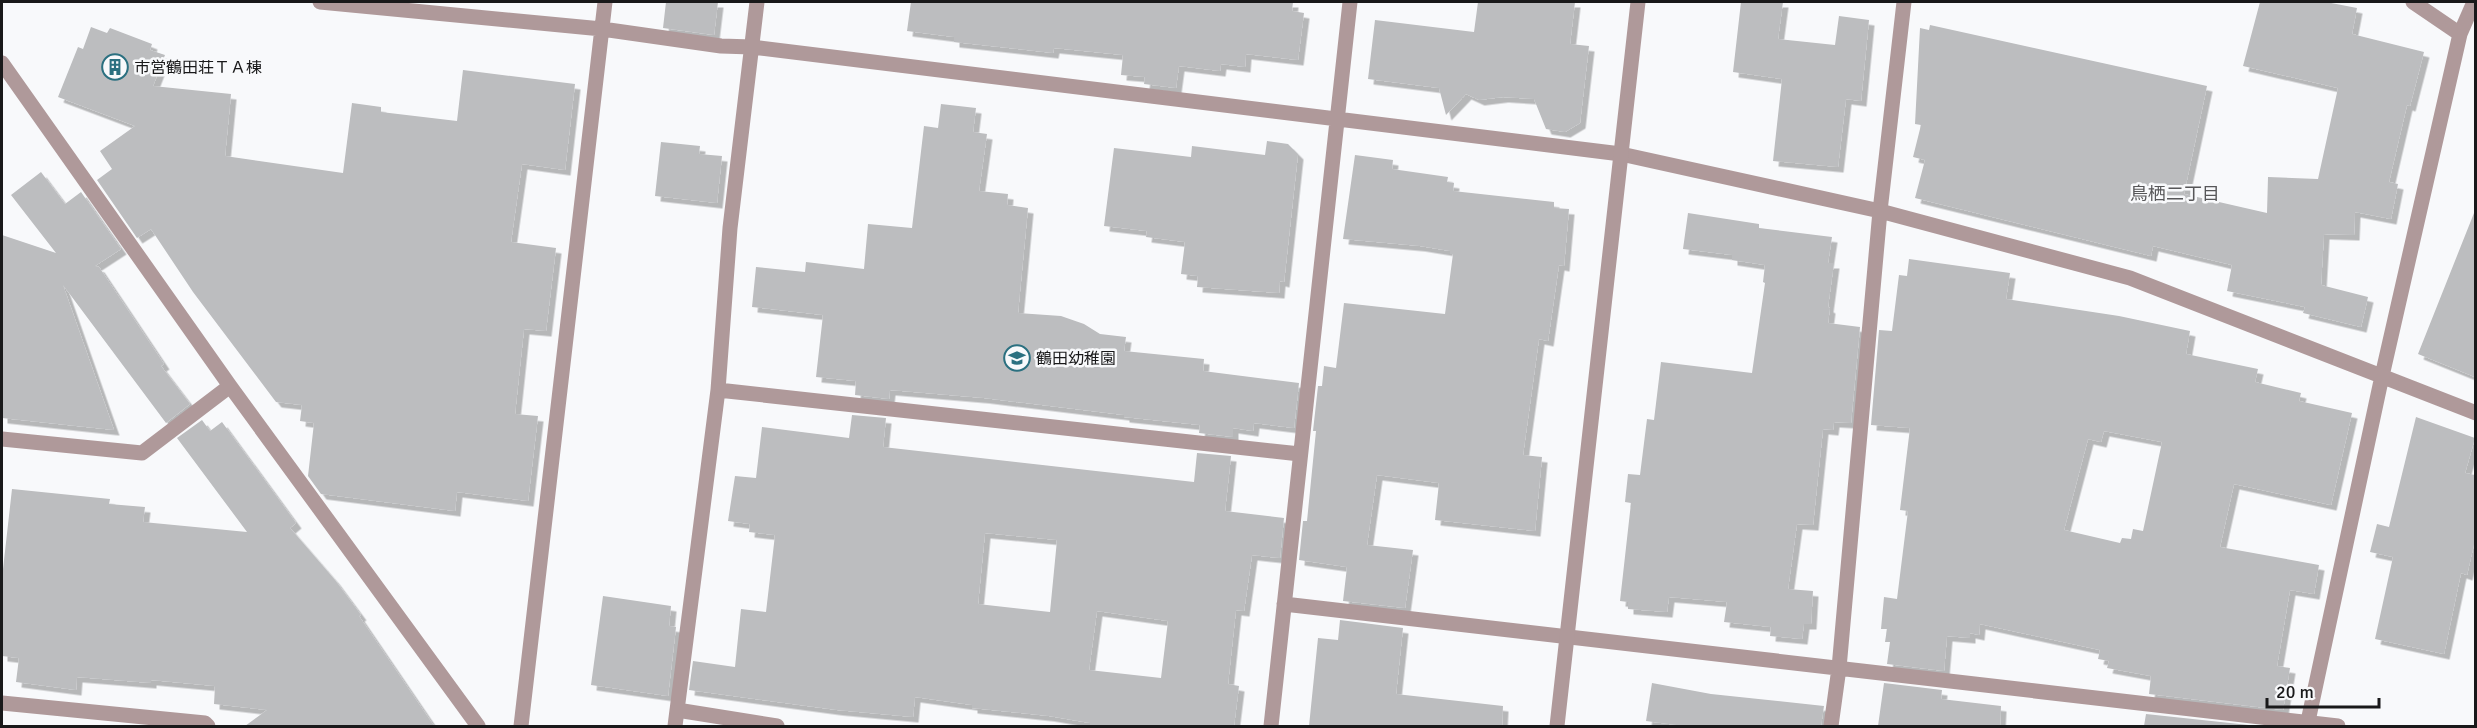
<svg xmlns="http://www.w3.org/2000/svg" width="2477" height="728" font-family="Signika,'Noto Sans JP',sans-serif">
<defs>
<filter id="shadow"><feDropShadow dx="5.5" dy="5.5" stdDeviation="0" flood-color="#0004"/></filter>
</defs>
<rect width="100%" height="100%" fill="#f8f9fb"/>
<!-- building -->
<path fill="#bcbdbf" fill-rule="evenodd" filter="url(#shadow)" d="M 666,2 L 718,2 L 714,35 L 663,28 Z
M 911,2 L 1293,2 L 1292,11 L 1304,13 L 1298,60 L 1246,54 L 1245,67 L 1221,64 L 1220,71 L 1179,66 L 1176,88 L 1144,84 L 1145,77 L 1121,75 L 1123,55 L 1054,48 L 1053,53 L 954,42 L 954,37 L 907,31 Z
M 1478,2 L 1575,2 L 1570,44 L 1589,46 L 1580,123 L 1565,132 L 1546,129 L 1534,99 L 1503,97 L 1479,100 L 1466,94 L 1446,115 L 1439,88 L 1368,79 L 1375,20 L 1474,32 Z
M 1741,2 L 1783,2 L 1778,39 L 1835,45 L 1839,16 L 1869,20 L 1861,101 L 1846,99 L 1838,167 L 1773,161 L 1782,79 L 1733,72 Z
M 2260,2 L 2326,2 L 2357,8 L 2352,34 L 2424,52 L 2410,106 L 2407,105 L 2389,182 L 2398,184 L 2391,219 L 2355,212 L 2354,235 L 2324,234 L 2321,285 L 2368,297 L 2361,327 L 2303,313 L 2305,307 L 2227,291 L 2232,265 L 2153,246 L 2151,256 L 1915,198 L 1925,160 L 1913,157 L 1921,125 L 1915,124 L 1920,28 L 1929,30 L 1930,25 L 2207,86 L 2184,194 L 2267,213 L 2268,177 L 2318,179 L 2338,88 L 2243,66 Z
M 91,27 L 107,33 L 110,28 L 152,44 L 150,50 L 165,55 L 153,86 L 231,94 L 225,156 L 343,173 L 352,103 L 381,107 L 381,112 L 457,121 L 463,70 L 575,84 L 565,170 L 522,164 L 511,242 L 556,248 L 546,331 L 524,329 L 515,414 L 538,416 L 528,501 L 457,492 L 455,511 L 321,494 L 308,476 L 314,423 L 300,421 L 302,405 L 276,402 L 193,292 L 151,229 L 137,238 L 97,180 L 112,169 L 100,151 L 135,126 L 58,97 L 78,47 L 83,49 Z
M 941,104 L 976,108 L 973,132 L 987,134 L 979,191 L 1008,194 L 1007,205 L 1028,208 L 1018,313 L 1061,316 L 1084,324 L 1100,334 L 1126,337 L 1124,351 L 1204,359 L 1203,371 L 1299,383 L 1294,428 L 1254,423 L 1253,431 L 1233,428 L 1233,437 L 1199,433 L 1200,425 L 1124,417 L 1124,415 L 984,398 L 890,390 L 889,399 L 855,395 L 856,381 L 816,377 L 823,315 L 752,307 L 756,267 L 805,272 L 806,262 L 864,269 L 868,224 L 912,228 L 924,126 L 938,128 Z
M 1267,141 L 1288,144 L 1298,154 L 1284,282 L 1280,281 L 1279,293 L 1197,287 L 1198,276 L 1181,274 L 1185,242 L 1146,237 L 1147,231 L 1104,226 L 1114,148 L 1191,157 L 1192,146 L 1265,155 Z
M 661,142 L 700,146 L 699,154 L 722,156 L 717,203 L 655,196 Z
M 1355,155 L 1393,160 L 1392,169 L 1448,177 L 1447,182 L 1454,183 L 1453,191 L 1554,202 L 1554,208 L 1569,209 L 1564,266 L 1559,265 L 1548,341 L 1539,339 L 1523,455 L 1542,457 L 1535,531 L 1435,520 L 1439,483 L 1377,475 L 1367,545 L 1413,550 L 1405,608 L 1343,601 L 1347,567 L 1299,560 L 1303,521 L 1307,521 L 1316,431 L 1313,431 L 1318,386 L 1322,386 L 1324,366 L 1336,368 L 1344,303 L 1445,314 L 1453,254 L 1450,254 L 1450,251 L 1420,246 L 1343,239 Z
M 41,172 L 65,204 L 81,192 L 121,249 L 95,266 L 99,267 L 164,364 L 161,366 L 190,404 L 166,423 L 63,285 L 114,430 L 2,418 L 2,235 L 56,253 L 11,195 Z
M 1688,213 L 1759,224 L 1759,228 L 1832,237 L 1828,263 L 1834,263 L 1828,307 L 1830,308 L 1828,323 L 1860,327 L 1851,423 L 1834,422 L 1833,430 L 1823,429 L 1813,525 L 1797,524 L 1788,589 L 1813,591 L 1811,624 L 1804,624 L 1802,639 L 1770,636 L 1771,627 L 1724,622 L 1727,602 L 1669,597 L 1667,612 L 1628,609 L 1628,602 L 1620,601 L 1631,503 L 1625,502 L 1628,474 L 1640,475 L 1647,419 L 1654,420 L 1661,362 L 1752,373 L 1765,283 L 1763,282 L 1765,265 L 1732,260 L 1732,255 L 1683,249 Z
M 2474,213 L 2475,214 L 2475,377 L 2418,354 Z
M 1909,259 L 2010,273 L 2006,299 L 2119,316 L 2190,331 L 2186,354 L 2258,369 L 2255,382 L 2301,393 L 2299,401 L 2352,413 L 2331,505 L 2234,484 L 2220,547 L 2319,565 L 2314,594 L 2290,590 L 2277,666 L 2290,668 L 2283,710 L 2149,694 L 2151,676 L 2107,668 L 2109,661 L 2098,659 L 2100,650 L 1980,624 L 1979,635 L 1970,633 L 1970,638 L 1947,636 L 1944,671 L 1887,664 L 1890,642 L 1885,642 L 1887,629 L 1881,629 L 1884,597 L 1897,599 L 1908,511 L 1900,510 L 1910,428 L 1871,425 L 1879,330 L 1892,331 L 1899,275 L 1907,276 ZM 2104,431 L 2162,442 L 2143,531 L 2133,529 L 2131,539 L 2122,538 L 2120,543 L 2064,530 L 2088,439 L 2101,442 Z
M 852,415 L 886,418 L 883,447 L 1194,482 L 1197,453 L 1231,456 L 1225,511 L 1284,518 L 1280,558 L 1252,555 L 1244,611 L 1236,610 L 1228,684 L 1239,686 L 1234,726 L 1090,726 L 1090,723 L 1049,716 L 972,708 L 972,705 L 915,697 L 913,717 L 837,710 L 689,690 L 693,661 L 735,667 L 741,609 L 766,612 L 775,535 L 749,532 L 750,524 L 728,521 L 735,476 L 756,478 L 762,427 L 849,438 ZM 985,533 L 1057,540 L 1050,612 L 978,604 ZM 1097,611 L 1168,621 L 1161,678 L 1089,670 Z
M 2416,417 L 2475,438 L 2465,473 L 2475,475 L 2475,540 L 2467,575 L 2461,573 L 2444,654 L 2375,639 L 2393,557 L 2370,552 L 2377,524 L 2389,527 Z
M 202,420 L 210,431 L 222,422 L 296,523 L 290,528 L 335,580 L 361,615 L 359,616 L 434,726 L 245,726 L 267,710 L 214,704 L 215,686 L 151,680 L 151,683 L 77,677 L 76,690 L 16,682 L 19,658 L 2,656 L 2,578 L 12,489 L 110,499 L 109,504 L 145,507 L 143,522 L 247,532 L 177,438 Z
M 603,596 L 671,606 L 669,626 L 676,627 L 668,696 L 591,685 Z
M 1340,620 L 1403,628 L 1396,694 L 1503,706 L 1502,726 L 1309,726 L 1318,638 L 1338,640 Z
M 1652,683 L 1711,694 L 1824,706 L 1821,726 L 1684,726 L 1646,721 Z
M 1884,683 L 1942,690 L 1941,699 L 2001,706 L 2000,726 L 1878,726 Z
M 2146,714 L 2258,726 L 2144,726 Z"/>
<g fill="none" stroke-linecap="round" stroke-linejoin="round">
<!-- minor -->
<path stroke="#af999a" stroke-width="15" d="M 320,2 L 602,29 L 721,46 L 752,47 L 1621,154 L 1880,211 L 2130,278 L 2476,413
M 2413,2 L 2460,34
M 2,63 L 230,386 L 478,726
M 718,390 L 1300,454
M 2,439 L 142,453 L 230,386
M 1284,604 L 2338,726
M 2,703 L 205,723 L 208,726
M 677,710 L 777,726
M 521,726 L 605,2
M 675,726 L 718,390 L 730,228 L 757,2
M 1271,726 L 1350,2
M 1831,726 L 1839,668 L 1880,211 L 1904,2
M 2307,726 L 2382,376 L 2460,34 L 2474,2"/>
<!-- tertiary -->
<path stroke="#af999a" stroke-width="15" d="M 1557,726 L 1638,2"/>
</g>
<!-- icons -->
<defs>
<g id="building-ring" transform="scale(1.35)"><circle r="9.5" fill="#f8f9fb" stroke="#2b7080" stroke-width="1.5"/><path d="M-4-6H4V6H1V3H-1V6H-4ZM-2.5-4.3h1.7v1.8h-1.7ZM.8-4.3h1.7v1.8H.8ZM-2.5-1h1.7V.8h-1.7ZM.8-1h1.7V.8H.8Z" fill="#2b7080"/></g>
<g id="school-ring" transform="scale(1.35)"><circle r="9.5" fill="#f8f9fb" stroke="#2b7080" stroke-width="1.5"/><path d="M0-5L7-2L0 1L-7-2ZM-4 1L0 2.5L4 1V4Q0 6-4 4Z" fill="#2b7080"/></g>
</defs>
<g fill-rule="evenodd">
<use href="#building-ring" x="115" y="67"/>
<use href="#school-ring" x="1017" y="358"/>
</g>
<g text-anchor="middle" stroke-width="5" stroke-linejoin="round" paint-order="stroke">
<!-- poi labels -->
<g font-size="16" fill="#19191a" stroke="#f8f9fb" text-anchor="start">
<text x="134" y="73">市営鶴田荘ＴＡ棟</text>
<text x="1036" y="364">鶴田幼稚園</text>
</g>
<!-- neighbourhood labels -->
<g font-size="18" fill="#575759" stroke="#f8f9fb">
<text x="2175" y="200">鳥栖二丁目</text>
</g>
</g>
<!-- border -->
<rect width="2477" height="728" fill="none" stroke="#19191a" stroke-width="6"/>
<!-- scale -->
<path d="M2267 698v9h112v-9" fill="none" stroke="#19191a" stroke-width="3"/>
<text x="2276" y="698" font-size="18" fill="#19191a" stroke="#f8f9fb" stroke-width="4.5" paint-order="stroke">20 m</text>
</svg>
